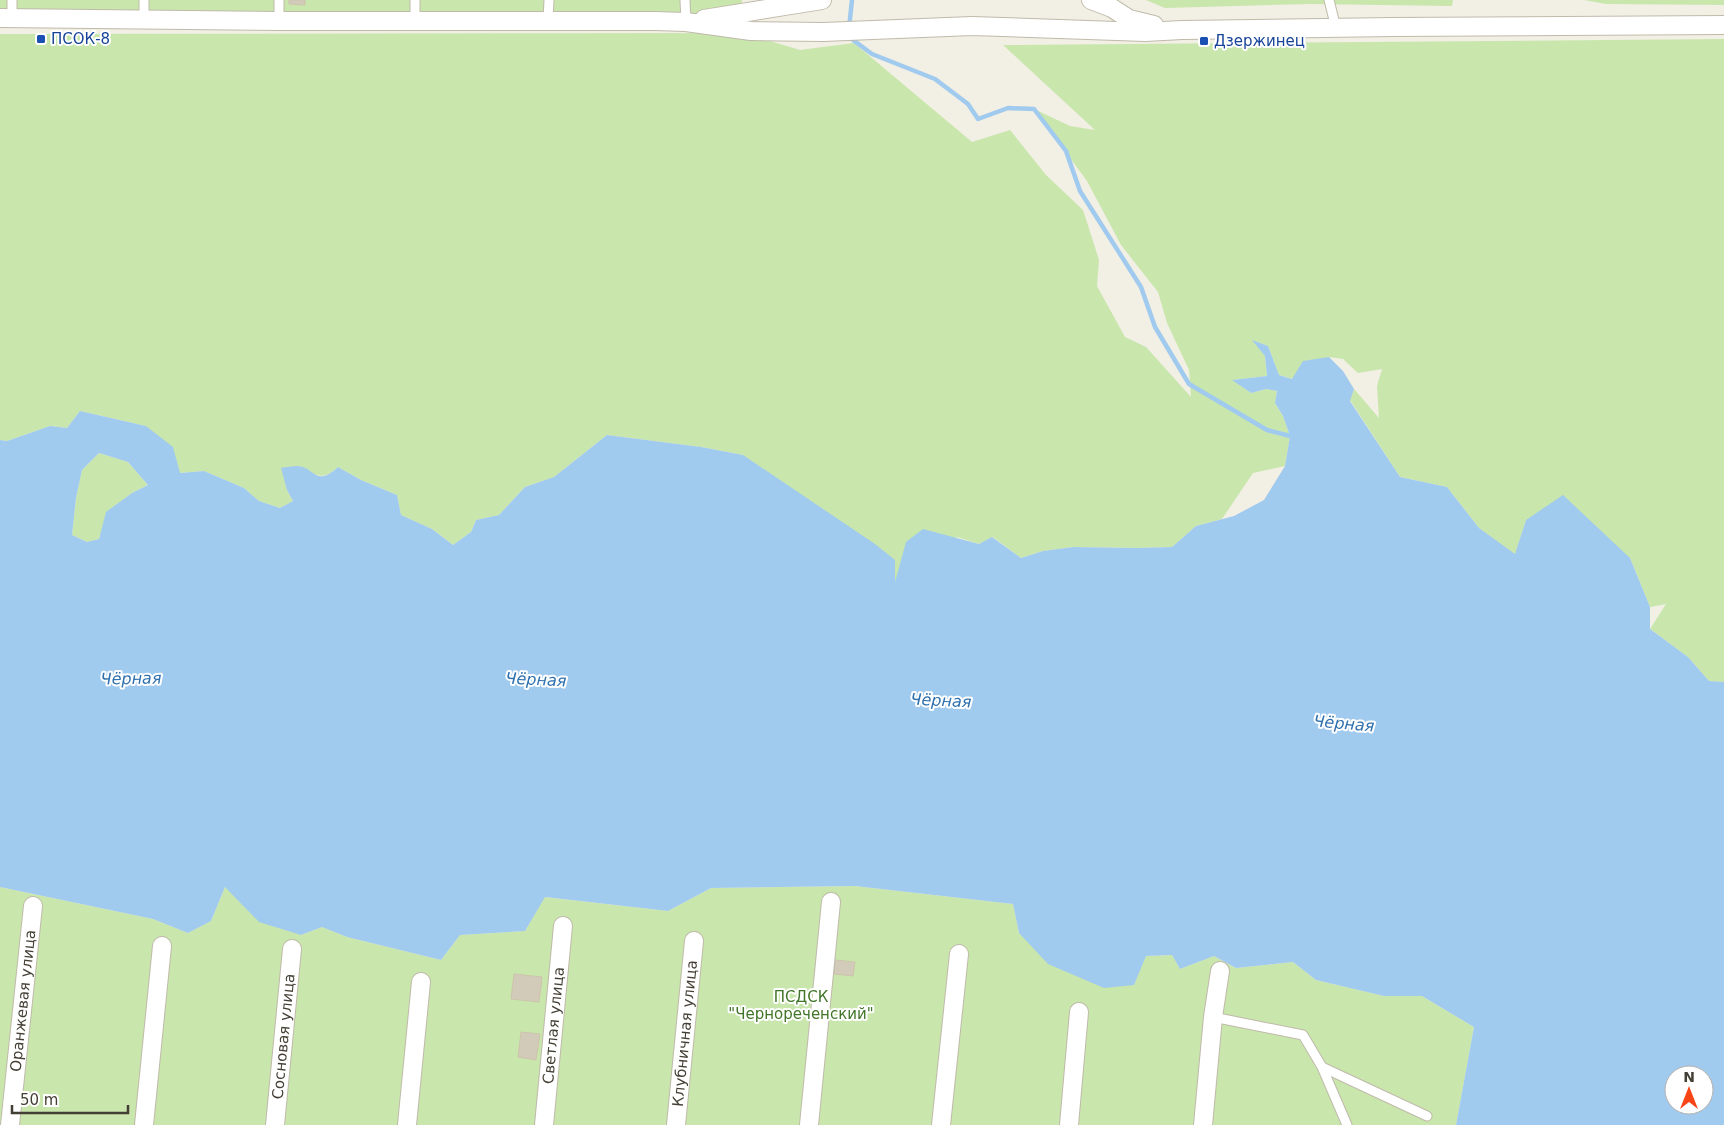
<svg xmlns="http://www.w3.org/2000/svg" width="1724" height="1125" font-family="'DejaVu Sans',sans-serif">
<rect width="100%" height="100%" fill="#f2efe4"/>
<!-- green -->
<path fill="#c9e6ad" d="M 0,0 L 742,0 L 741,19 L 0,27 Z
M 1146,0 L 1453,0 L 1452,6 L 1310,4 L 1165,8 Z
M 1584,0 L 1724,0 L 1724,5 L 1606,4 Z
M 742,33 L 800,50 L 854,43 L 972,142 L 1010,130 L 1046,175 L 1083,210 L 1099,260 L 1097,286 L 1125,337 L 1146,347 L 1191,397 L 1189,370 L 1167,323 L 1158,292 L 1121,245 L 1087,181 L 1034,109 L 1070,126 L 1095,130 L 1003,45 L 1724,39 L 1724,682 L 1709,681 L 1688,657 L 1650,629 L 1666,604 L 1650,607 L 1630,558 L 1526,520 L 1515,555 L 1479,528 L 1447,487 L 1400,477 L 1350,400 L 1354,389 L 1379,418 L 1377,386 L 1382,369 L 1358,373 L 1343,359 L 1329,357 L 1293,379 L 1279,375 L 1268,346 L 1254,341 L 1265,356 L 1267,376 L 1233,380 L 1251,393 L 1266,389 L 1277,391 L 1275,403 L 1283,416 L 1290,436 L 1285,466 L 1253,473 L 1222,519 L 1196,526 L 1172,547 L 1137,548 L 1073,547 L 1043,551 L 1021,558 L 993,537 L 979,544 L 957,537 L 894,584 L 743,455 L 701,447 L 607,435 L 554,477 L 525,487 L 499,515 L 476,520 L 471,532 L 453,545 L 432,529 L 401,515 L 397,495 L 361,480 L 338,467 C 323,481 316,476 299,466 L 287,490 L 293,501 L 280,508 L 259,501 L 244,488 L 204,471 L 179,473 L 146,426 L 80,411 L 67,428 L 50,426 L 7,441 L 0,440 L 0,34 Z
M 99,453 L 128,462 L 148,485 L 132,493 L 107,512 L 99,539 L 87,542 L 72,535 L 76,498 L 82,470 Z
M 855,886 L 1013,904 L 1019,933 L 1134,985 L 1145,956 L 1172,955 L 1180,969 L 1214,956 L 1236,968 L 1293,962 L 1316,980 L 1384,996 L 1422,996 L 1474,1027 L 1456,1125 L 0,1125 L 0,887 L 153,919 L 188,933 L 211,921 L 225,887 L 301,935 L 322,927 L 347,937 L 441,960 L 460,935 L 525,931 L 544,897 L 668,911 L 711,888 Z"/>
<!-- water -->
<path fill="#a1caef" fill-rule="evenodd" d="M 1252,340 L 1268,346 L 1279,375 L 1292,379 L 1303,361 L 1329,357 L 1343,371 L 1354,389 L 1350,401 L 1400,477 L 1447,487 L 1479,528 L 1515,554 L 1526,520 L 1563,495 L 1630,558 L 1650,607 L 1650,629 L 1688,657 L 1709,681 L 1724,682 L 1724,1125 L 1456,1125 L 1474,1027 L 1422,996 L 1384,996 L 1316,980 L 1293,962 L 1236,968 L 1214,956 L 1180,969 L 1172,955 L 1146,956 L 1134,985 L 1104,988 L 1048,964 L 1019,933 L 1013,904 L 855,886 L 711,888 L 668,911 L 545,897 L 525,931 L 460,935 L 441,960 L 347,937 L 322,927 L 301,935 L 259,922 L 225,887 L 211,921 L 188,933 L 153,919 L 0,887 L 0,440 L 7,441 L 50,426 L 67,428 L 80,411 L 146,426 L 173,447 L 180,473 L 204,471 L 244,488 L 259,501 L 280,508 L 293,501 L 287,490 L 281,468 C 286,467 292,466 298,466 C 315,467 315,488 338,467 L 361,480 L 397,495 L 401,515 L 432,529 L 453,545 L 471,532 L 476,520 L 499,515 L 525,487 L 554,477 L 607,435 L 701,447 L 743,455 L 875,544 L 895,560 L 895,582 L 906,542 L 923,529 L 979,544 L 992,537 L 1021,558 L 1043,551 L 1073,547 L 1137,548 L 1172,547 L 1196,526 L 1234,516 L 1264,500 L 1285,466 L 1290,436 L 1283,416 L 1275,403 L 1277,391 L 1266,389 L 1251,393 L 1232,380 L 1267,376 L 1265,356 ZM 99,453 L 128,462 L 148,485 L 132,493 L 106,512 L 99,539 L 87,542 L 72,535 L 76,498 L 82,470 ZM 1674,1075 L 1704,1075 L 1704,1105 L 1674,1105 Z"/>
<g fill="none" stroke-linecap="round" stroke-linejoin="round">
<!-- stream -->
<path stroke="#a1caef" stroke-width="4.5" d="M 849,28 L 852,0
M 849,37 L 872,54 L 935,79 L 968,104 L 978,119 L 1008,108 L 1034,109 L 1066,151 L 1080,191 L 1141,287 L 1155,327 L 1189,384 L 1267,430 L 1290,436"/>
</g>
<!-- building -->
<path fill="#d3cbba" stroke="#cec3ad" d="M 289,0 L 305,0 L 305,5 L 289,4 Z
M 835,960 L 855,962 L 853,976 L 834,974 Z
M 514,974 L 542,977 L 539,1002 L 511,999 Z
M 521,1032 L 540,1034 L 536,1060 L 518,1057 Z"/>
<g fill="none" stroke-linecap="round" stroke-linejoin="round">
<!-- service casing -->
<g stroke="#c0baaa" stroke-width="11">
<path id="service" d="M 12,0 L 12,18
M 279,0 L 279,21
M 415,0 L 415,21
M 685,0 L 686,22
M 1329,0 L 1336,28
M 144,19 L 144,0
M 548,21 L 549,0
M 1213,1017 L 1303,1035 L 1322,1067 L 1347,1125
M 1322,1067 L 1427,1116"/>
</g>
<!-- minor casing -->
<g stroke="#c0baaa" stroke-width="20">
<g id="minor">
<path d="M 1091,0 L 1112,8 L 1129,19 L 1154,25"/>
<path d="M 0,18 L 279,21 L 655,21 L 686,22 L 751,31 L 823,32 L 972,26 L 1145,32 L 1182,30 L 1393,27 L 1724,25"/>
<path d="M 704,19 L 822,0"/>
<path id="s1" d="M 10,1125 L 33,906"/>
<path d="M 144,1125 L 162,946"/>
<path id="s2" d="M 275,1125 L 292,949"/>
<path d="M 407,1125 L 421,982"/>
<path id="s3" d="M 544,1125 L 563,926"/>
<path id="s4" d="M 676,1125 L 694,941"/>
<path d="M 809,1125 L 831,902"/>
<path d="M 941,1125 L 959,954"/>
<path d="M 1069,1125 L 1079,1012"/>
<path d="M 1203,1125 L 1213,1017 L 1220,971"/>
</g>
</g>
<!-- service -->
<use href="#service" stroke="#fff" stroke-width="9"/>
<!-- minor -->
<use href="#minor" stroke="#fff" stroke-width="18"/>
</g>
<!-- markers -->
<g fill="#1a4fb4" stroke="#fff" stroke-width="2">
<rect x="36" y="34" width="10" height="10" rx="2.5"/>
<rect x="1199" y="36" width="10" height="10" rx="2.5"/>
</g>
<g text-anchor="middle" stroke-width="4" stroke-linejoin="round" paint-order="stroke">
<!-- transit labels -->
<g font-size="15" fill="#164399" stroke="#fff" text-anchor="start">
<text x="51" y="44">ПСОК-8</text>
<text x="1214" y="46">Дзержинец</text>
</g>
<!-- park labels -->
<g font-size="15" fill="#417529" stroke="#fff">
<text x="801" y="1002">ПСДСК<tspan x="801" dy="17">"Чернореченский"</tspan></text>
</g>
<!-- street labels -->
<g font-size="15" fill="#443f34" stroke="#fff">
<text dy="5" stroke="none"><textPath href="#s1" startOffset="125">Оранжевая улица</textPath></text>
<text dy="5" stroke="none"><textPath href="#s3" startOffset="100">Светлая улица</textPath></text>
<text dy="5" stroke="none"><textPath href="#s4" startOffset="92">Клубничная улица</textPath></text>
<text dy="5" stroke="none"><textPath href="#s2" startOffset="89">Сосновая улица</textPath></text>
</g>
<!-- water labels -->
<g font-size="16" font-style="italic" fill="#2f71ae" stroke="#fff">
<text transform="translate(131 678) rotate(-1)" y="6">Чёрная</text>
<text transform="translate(536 679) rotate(3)" y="6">Чёрная</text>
<text transform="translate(941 700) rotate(3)" y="6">Чёрная</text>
<text transform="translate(1344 723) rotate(5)" y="6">Чёрная</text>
</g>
</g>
<!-- north arrow -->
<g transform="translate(1689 1090)"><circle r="24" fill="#ffffff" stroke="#b4b2ae"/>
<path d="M0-4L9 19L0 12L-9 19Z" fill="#f74517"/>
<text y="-8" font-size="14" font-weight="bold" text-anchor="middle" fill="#443f34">N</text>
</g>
<!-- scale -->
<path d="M12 1105v8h116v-8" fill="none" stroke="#443f34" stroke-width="2.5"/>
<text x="20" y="1105" font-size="15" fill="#443f34" stroke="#ffffff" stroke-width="4" paint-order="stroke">50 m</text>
</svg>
